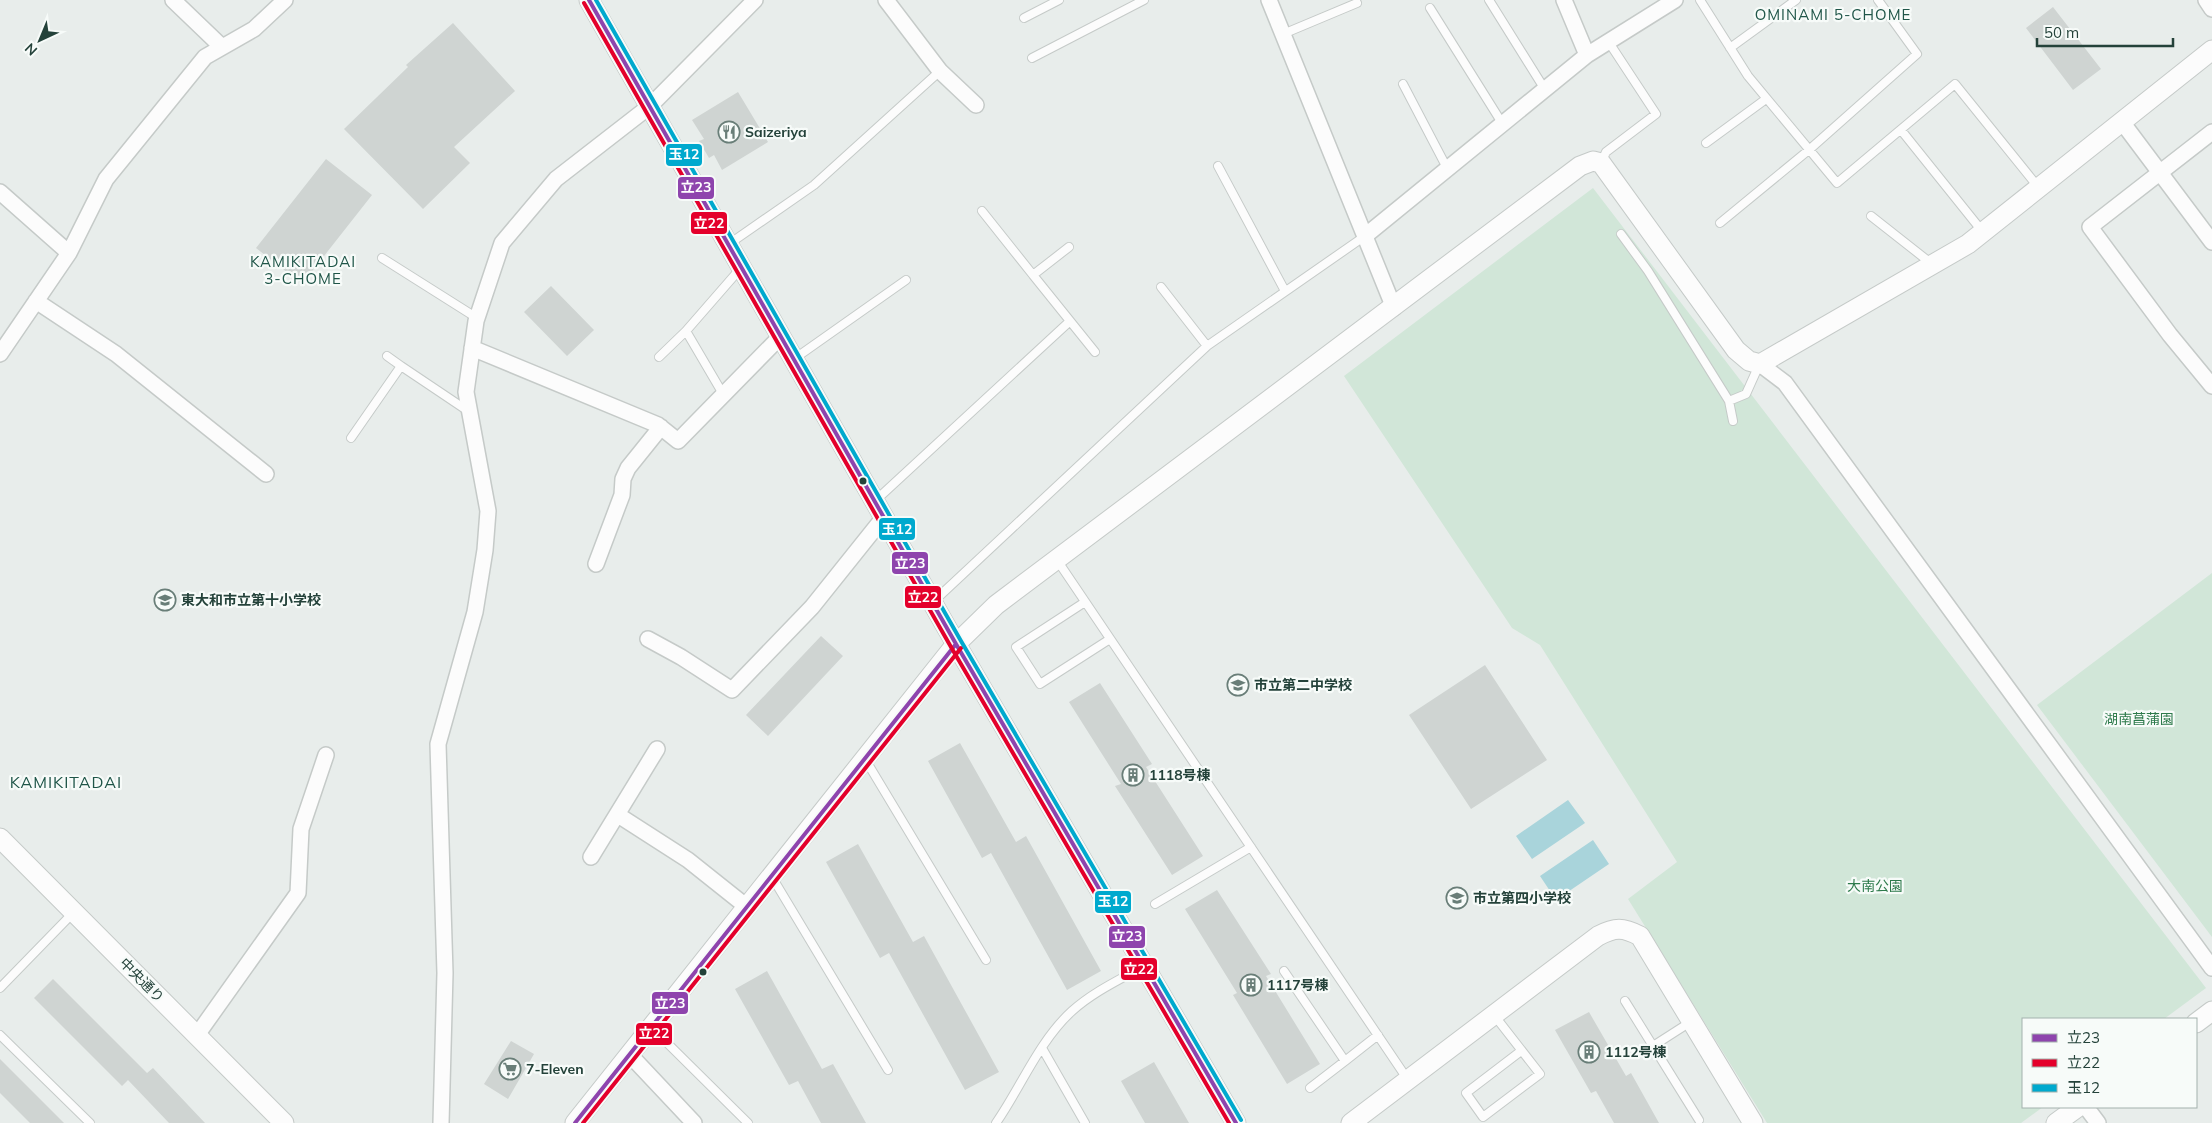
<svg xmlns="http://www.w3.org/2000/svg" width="2212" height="1123" font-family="Mulish,'Noto Sans JP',sans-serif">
<rect width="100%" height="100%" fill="#e8edeb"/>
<!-- green -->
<path fill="#d1e6d8" d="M 1593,188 L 2206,988 L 2164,1019 L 2023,1019 L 2023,1107 L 2043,1107 L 2021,1123 L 1767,1123 L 1628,899 L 1677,862 L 1540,645 L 1512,628 L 1344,376 Z
M 2212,573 L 2212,937 L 2037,705 Z"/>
<!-- water -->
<path fill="#a9d4db" d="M 1568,800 L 1585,823 L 1532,859 L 1516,836 Z
M 1593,840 L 1609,864 L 1556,900 L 1540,876 Z"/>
<!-- building -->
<path fill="#cfd4d2" d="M 2053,7 L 2101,69 L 2073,90 L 2026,28 Z
M 453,23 L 515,91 L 454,147 L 470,163 L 423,209 L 344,129 L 408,67 L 406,65 Z
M 738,92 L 768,142 L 722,170 L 714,155 L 709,158 L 699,141 L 704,139 L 692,120 Z
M 326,159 L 372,195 L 302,284 L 256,248 Z
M 551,286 L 594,330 L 567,356 L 524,312 Z
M 821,636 L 843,656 L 768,736 L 746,715 Z
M 1485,665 L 1547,760 L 1471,809 L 1409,715 Z
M 1100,683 L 1152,764 L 1146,767 L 1203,856 L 1172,875 L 1115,786 L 1121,784 L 1069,702 Z
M 960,743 L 1016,842 L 1026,836 L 1101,971 L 1067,990 L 991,853 L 982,858 L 928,761 Z
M 858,844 L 913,942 L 924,936 L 999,1072 L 965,1090 L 889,953 L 880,958 L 826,862 Z
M 1217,890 L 1271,974 L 1266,976 L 1320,1064 L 1287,1084 L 1233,995 L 1237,993 L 1185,909 Z
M 767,971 L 822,1069 L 833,1064 L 866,1123 L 821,1123 L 798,1081 L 789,1085 L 735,989 Z
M 53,979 L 147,1073 L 153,1068 L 205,1123 L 169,1123 L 128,1080 L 122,1086 L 34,998 Z
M 1589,1012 L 1626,1076 L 1631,1073 L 1659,1123 L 1614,1123 L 1596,1091 L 1591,1093 L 1555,1030 Z
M 511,1041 L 534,1054 L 508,1099 L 484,1084 Z
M 0,1059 L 64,1123 L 30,1123 L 0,1093 Z
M 1154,1062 L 1189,1123 L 1145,1123 L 1121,1081 Z"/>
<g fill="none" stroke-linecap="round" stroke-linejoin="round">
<!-- service casing -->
<g stroke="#c5cac8" stroke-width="10">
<path id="service" d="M 1489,0 L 1544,88
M 1700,0 L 1748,76 L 1837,183 L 1955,84 L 2039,188
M 1430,8 L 1502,123
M 1024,18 L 1059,0
M 1283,34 L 1357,3
M 1730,48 L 1796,0
M 1032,58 L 1144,0
M 1403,84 L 1447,168
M 1901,130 L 1982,231
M 1706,143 L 1766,99
M 1601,163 L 1606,152 L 1656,114 L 1608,41
M 1218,166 L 1285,291
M 982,211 L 1033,275
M 1871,216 L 1932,264
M 1720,223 L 1810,149 L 1917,54 L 1878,0
M 1621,234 L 1648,271 L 1729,401 L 1733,421
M 729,244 L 814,185 L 940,71
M 1069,247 L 1033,275 L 1095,352
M 382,258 L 477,318
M 1161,287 L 1207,346 L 1365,236
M 387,356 L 401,366
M 659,357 L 686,331
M 794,359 L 906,280
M 723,394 L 686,331 L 740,269
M 1729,401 L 1746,394 L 1759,365
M 351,438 L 401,366 L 468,411
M 875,501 L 1069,322
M 1057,560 L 1408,1080
M 933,602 L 1207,346
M 1085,602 L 1016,647 L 1040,684 L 1110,639
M 865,759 L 986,960
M 772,877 L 888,1070
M 1155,904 L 1251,847
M 1284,971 L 1345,1061 L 1378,1035
M 0,988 L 73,913
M 1625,1001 L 1699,1120
M 1494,1015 L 1540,1074 L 1483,1117 L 1466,1093 L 1521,1051
M 652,1028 L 748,1123
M 0,1035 L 90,1123
M 1653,1046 L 1692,1021
M 1042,1048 L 1085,1123
M 1310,1088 L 1345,1061
M 996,1123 C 1021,1087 1039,1041 1072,1011 C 1093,992 1119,980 1144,966"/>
</g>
<!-- minor casing -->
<g stroke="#c5cac8" stroke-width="18">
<path id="minor" d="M 173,0 L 222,47
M 886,0 L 940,71 L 976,105
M 1269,0 L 1394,308
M 1564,0 L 1587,55
M 2206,0 L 2212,9
M 2122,122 L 2212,242
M 2212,132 L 2090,227 L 2170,335 L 2212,386
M 0,192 L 69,253
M 1365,236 L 1587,55 L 1675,0
M 36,301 L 116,354 L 266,474
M 472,348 L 658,425 L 678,441 L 781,336
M 0,354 L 69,253 L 106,179 L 205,57 L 254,29 L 285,0
M 1760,364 L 1785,383 L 2212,968
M 596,564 L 622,495 L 623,479 L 628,468 L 661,427
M 648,639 L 681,657 L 732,690 L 812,607 L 884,517
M 618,815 L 688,860 L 747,907
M 591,857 L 657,749
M 197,1035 L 298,893 L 301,829 L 326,755
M 630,1055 L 694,1123
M 2086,1107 L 2098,1123
M 441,1123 L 445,973 L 438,744 L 475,612 L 485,550 L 488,511 L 466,392 L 476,321 L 502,243 L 556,179 L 650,106 L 755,0"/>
</g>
<!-- tertiary casing -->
<g stroke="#c5cac8" stroke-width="21">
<path id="tertiary" d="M 589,0 L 956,644 L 1236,1123
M 0,838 L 284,1123
M 2196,1023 L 2212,1011
M 575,1123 L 956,644 L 996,605 L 1580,166 L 1593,161 L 1601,163 L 1736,350 L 1749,361 L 1760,364 L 1968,244 L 2212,50
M 1351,1123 L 1598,936 C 1615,927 1623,927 1640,936 L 1753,1123
M 2056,1123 L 2078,1107"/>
</g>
<!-- service -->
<use href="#service" stroke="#fcfcfc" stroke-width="8"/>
<!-- minor -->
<use href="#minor" stroke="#fcfcfc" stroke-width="15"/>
<!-- tertiary -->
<use href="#tertiary" stroke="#fcfcfc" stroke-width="19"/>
<!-- bus-1 casing -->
<g stroke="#f7fbf9" stroke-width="8">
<path id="bus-1" d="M 589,0 L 956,644 L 1236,1123
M 575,1123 L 956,644"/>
</g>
<!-- bus-2 casing -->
<g stroke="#f7fbf9" stroke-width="8">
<path id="bus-2" d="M 584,3 L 951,647 L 1229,1123
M 583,1123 L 961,648"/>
</g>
<!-- bus-3 casing -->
<g stroke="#f7fbf9" stroke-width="8">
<path id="bus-3" d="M 596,0 L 961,641 L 1241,1120"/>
</g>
<!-- bus-1 -->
<use href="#bus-1" stroke="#8e44ad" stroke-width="4"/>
<!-- bus-2 -->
<use href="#bus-2" stroke="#e4002b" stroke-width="4"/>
<!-- bus-3 -->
<use href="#bus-3" stroke="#00a9ce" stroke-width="4"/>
</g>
<!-- icons -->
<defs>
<g id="restaurant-ring" transform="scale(1.125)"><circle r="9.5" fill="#f7fbf9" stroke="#697e78" stroke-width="1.5"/><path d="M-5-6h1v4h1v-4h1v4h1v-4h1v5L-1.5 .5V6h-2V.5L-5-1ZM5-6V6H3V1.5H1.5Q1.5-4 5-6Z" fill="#697e78"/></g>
<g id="school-ring" transform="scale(1.125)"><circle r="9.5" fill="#f7fbf9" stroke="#697e78" stroke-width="1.5"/><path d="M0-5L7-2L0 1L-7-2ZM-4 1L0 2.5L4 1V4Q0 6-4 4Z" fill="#697e78"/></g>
<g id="building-ring" transform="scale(1.125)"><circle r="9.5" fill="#f7fbf9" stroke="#697e78" stroke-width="1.5"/><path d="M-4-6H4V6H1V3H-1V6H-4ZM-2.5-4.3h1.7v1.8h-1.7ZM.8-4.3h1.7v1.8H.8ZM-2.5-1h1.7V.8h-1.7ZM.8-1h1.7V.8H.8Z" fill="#697e78"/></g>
<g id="supermarket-ring" transform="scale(1.125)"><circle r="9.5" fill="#f7fbf9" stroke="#697e78" stroke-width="1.5"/><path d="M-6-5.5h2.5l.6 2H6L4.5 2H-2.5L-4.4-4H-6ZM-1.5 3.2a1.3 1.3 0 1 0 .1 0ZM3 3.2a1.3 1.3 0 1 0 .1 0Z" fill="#697e78"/></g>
</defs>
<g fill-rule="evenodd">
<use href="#restaurant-ring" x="729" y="132"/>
<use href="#school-ring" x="165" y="600"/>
<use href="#school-ring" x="1238" y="685"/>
<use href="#building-ring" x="1133" y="775"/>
<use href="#school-ring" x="1457" y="898"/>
<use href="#building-ring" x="1251" y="985"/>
<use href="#building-ring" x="1589" y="1052"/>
<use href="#supermarket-ring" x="510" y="1069"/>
</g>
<!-- markers -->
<g fill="#24423a" stroke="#f7fbf9" stroke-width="2">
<circle cx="863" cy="481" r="4.5"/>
<circle cx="703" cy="972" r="4.5"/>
</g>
<g text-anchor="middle" stroke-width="4.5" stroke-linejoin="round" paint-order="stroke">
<!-- poi labels -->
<g font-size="14" font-weight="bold" fill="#24423a" stroke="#f7fbf9" text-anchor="start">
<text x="745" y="137">Saizeriya</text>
<text x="181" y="605">東大和市立第十小学校</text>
<text x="1254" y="690">市立第二中学校</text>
<text x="1149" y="780">1118号棟</text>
<text x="1473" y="903">市立第四小学校</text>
<text x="1267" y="990">1117号棟</text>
<text x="1605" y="1057">1112号棟</text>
<text x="526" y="1074">7-Eleven</text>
</g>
<!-- park labels -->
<g font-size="14" fill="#2d7a4b" stroke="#f7fbf9">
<text x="2139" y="724">湖南菖蒲園</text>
<text x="1875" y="891">大南公園</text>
</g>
<!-- street labels -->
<g font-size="14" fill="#24423a" stroke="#f7fbf9">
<text transform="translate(142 980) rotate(45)" y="5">中央通り</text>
</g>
<!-- neighbourhood labels -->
<g font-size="15" letter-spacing="1" fill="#1f5548" stroke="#f7fbf9">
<text x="1833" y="20">OMINAMI 5-CHOME</text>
<text x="303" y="267">KAMIKITADAI<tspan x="303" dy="17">3-CHOME</tspan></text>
</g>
<!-- quarter labels -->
<g font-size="16" letter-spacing="1" fill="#1f5548" stroke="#f7fbf9">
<text x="66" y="788">KAMIKITADAI</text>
</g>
</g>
<g stroke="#f7fbf9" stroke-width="2">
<rect x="665" y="143" width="38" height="24" rx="5" fill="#00a9ce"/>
<rect x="677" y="176" width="38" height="24" rx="5" fill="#8e44ad"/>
<rect x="690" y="211" width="38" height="24" rx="5" fill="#e4002b"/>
<rect x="878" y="517" width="38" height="24" rx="5" fill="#00a9ce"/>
<rect x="891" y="551" width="38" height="24" rx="5" fill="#8e44ad"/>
<rect x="904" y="585" width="38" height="24" rx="5" fill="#e4002b"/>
<rect x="1094" y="890" width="38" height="24" rx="5" fill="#00a9ce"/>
<rect x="1108" y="925" width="38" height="24" rx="5" fill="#8e44ad"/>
<rect x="1120" y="957" width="38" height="24" rx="5" fill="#e4002b"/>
<rect x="651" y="991" width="38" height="24" rx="5" fill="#8e44ad"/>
<rect x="635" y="1022" width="38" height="24" rx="5" fill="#e4002b"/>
</g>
<g font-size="14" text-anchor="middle" font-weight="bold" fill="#fff">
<text x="684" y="159">玉12</text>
<text x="696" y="192">立23</text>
<text x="709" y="228">立22</text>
<text x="897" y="534">玉12</text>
<text x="910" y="568">立23</text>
<text x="923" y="602">立22</text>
<text x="1113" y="906">玉12</text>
<text x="1127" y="941">立23</text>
<text x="1139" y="974">立22</text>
<text x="670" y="1008">立23</text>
<text x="654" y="1038">立22</text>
</g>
<!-- legend -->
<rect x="2022" y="1018" width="175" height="90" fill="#f7fbf9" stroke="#a3b1ad"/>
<rect x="2032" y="1034" width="25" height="8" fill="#8e44ad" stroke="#a3b1ad"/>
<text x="2067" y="1043" font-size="15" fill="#24423a">立23</text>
<rect x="2032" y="1059" width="25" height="8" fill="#e4002b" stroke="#a3b1ad"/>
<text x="2067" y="1068" font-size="15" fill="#24423a">立22</text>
<rect x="2032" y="1084" width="25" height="8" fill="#00a9ce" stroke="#a3b1ad"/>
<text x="2067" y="1093" font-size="15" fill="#24423a">玉12</text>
<!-- north arrow -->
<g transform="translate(40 40) rotate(224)" stroke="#f7fbf9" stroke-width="4" paint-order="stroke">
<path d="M0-4L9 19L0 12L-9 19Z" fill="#24423a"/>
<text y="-8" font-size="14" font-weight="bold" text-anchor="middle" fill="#24423a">N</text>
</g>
<!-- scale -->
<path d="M2037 38v8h136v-8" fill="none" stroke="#24423a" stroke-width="2.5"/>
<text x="2044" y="38" font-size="15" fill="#24423a" stroke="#f7fbf9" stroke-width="4" paint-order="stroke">50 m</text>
</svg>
